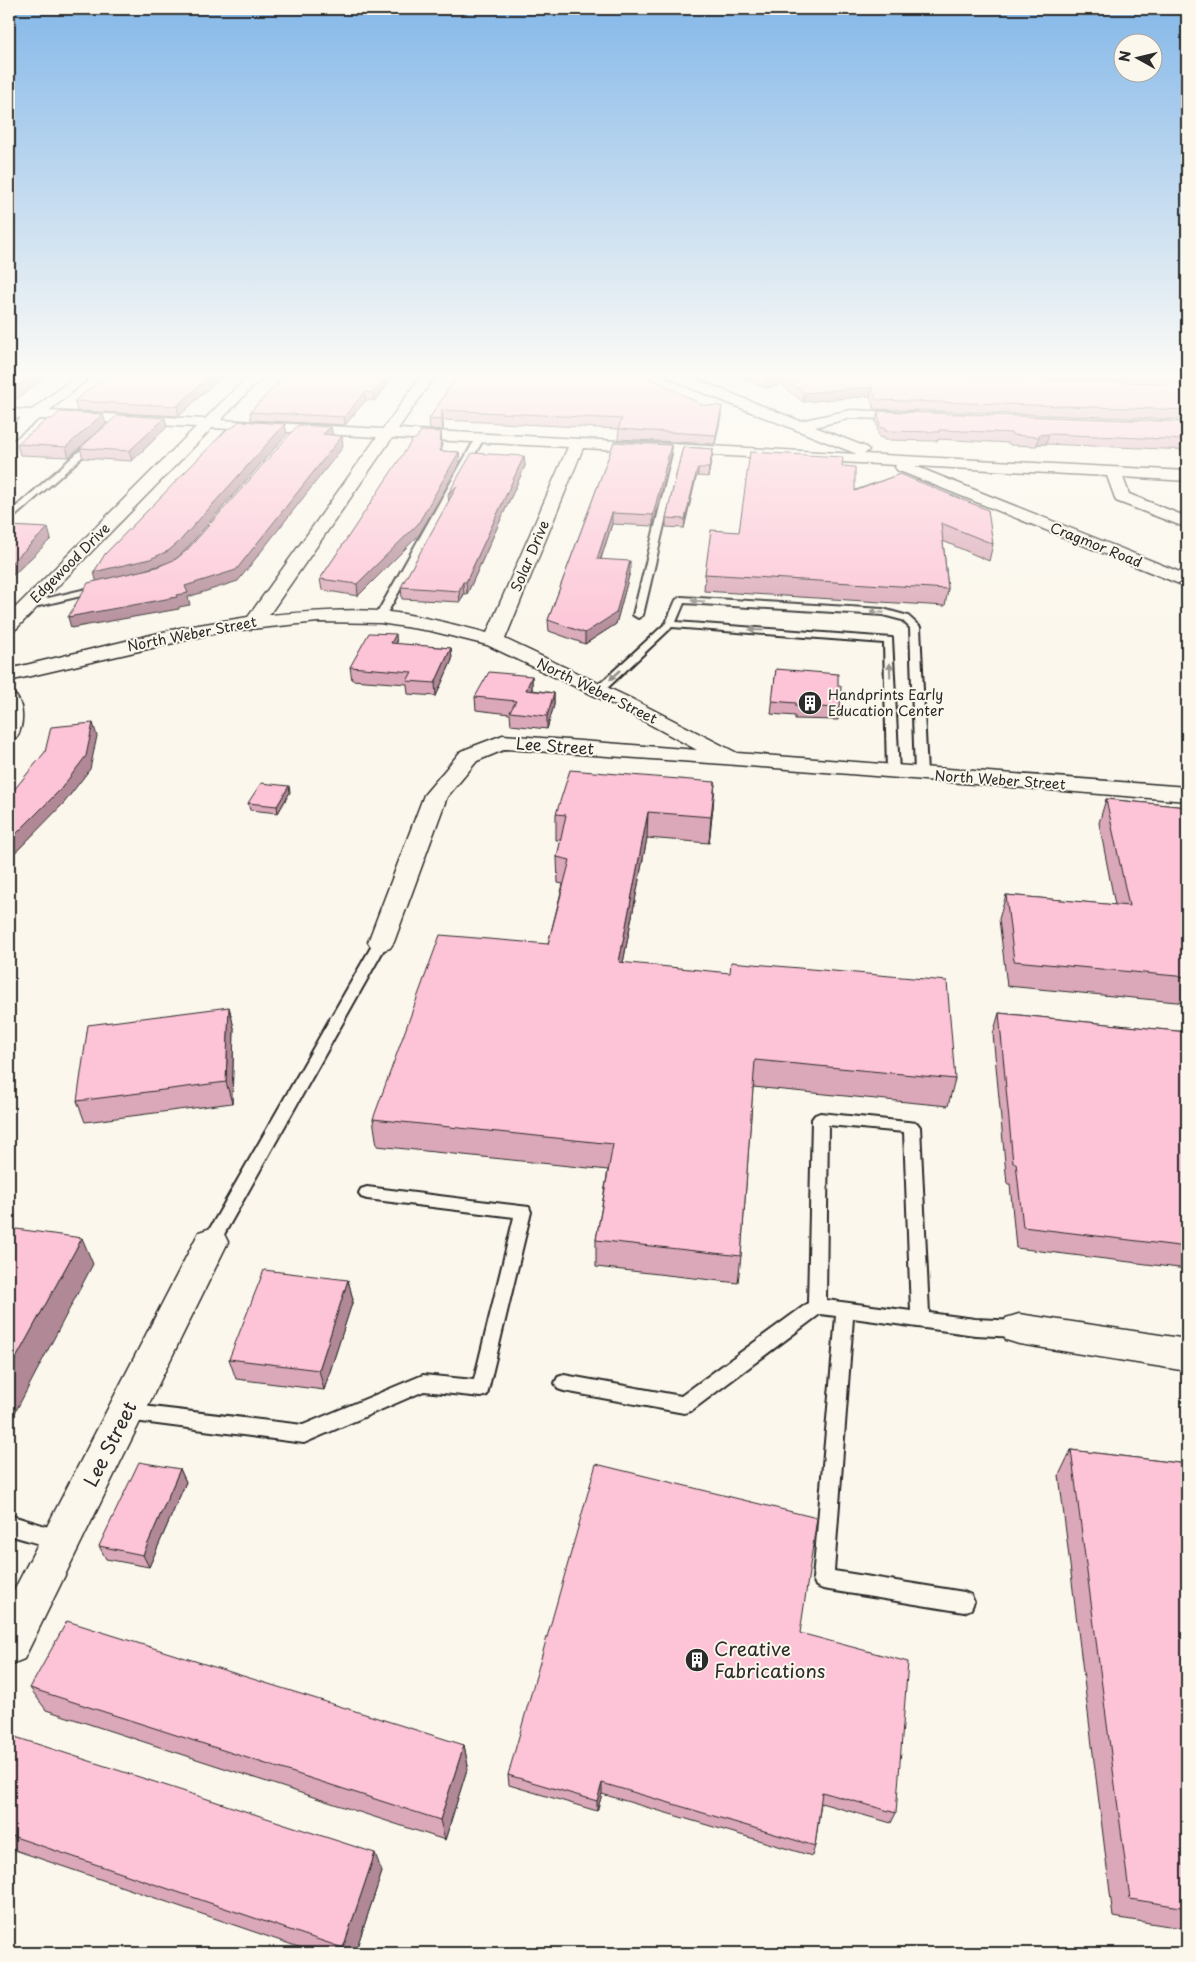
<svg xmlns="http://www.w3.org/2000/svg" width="1196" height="1962" font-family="'Playpen Sans',sans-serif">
<rect width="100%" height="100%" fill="#fbf7ec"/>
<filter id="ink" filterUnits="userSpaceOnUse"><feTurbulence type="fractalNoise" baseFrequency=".02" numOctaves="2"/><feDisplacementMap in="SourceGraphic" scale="10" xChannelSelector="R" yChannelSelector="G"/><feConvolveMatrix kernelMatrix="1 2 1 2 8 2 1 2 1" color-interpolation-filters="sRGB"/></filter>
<g filter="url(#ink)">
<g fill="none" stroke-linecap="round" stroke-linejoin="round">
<!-- lane casing -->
<g stroke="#2b2b2b" stroke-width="4">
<path id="lane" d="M 477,436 L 484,438 L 385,617 L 380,620 L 377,619 L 375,617 Z
M 92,440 L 99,442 L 12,519 L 9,519 L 9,513 Z
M 675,446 L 682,448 L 643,615 L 638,618 L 633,615 Z
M 99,586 L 102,587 L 102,591 L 26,609 L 21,606 L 23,604 Z
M 681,597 L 883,609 L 908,616 L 920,627 L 927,774 L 925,776 L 921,777 L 915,774 L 910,628 L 902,620 L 883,615 L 684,603 L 676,622 L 892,638 L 899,772 L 897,774 L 893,775 L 887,772 L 884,643 L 672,627 L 602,693 L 594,693 L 593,691 L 594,689 L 666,623 L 676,600 Z
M 381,938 L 388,942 L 217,1247 L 211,1249 L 205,1247 L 203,1242 L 205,1237 L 374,942 Z
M 820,1113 L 917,1123 L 920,1127 L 929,1313 L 975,1319 L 1019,1321 L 1025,1324 L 1028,1329 L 1025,1334 L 1019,1337 L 975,1335 L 853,1318 L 834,1571 L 964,1592 L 971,1595 L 974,1602 L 971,1609 L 964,1612 L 823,1589 L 816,1586 L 813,1579 L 836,1316 L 820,1314 L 691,1411 L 684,1413 L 564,1391 L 558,1389 L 555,1383 L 558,1377 L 564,1375 L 681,1396 L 808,1303 L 812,1119 L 815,1115 ZM 828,1125 L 904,1132 L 911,1311 L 826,1300 Z
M 367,1187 L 529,1207 L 531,1212 L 487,1395 L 481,1397 L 424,1391 L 304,1443 L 126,1420 L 119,1418 L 117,1412 L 119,1406 L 126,1404 L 303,1425 L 423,1375 L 474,1380 L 514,1217 L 367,1199 L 361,1197 L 359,1193 L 361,1189 Z
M 9,1515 L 68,1533 L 71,1540 L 68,1547 L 61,1550 L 9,1535 Z"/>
</g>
<!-- street casing -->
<g stroke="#2b2b2b" stroke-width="3">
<path id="street" d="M 80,373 L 95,373 L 49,411 L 205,419 L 251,373 L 266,373 L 221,420 L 383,429 L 423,373 L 437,373 L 398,429 L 857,454 L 693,389 L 666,376 L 664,373 L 681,373 L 800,421 L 851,410 L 918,413 L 920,416 L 918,419 L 913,420 L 851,418 L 815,427 L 866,447 L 869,450 L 864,454 L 1187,471 L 1187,481 L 1123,477 L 1129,494 L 1187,517 L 1187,528 L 1116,501 L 1107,476 L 915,466 L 1187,575 L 1187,587 L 897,470 L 895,467 L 896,465 L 583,448 L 505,639 L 632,699 L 737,753 L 1187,787 L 1187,801 L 724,764 L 506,749 L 477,761 L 447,797 L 394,942 L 390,948 L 381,951 L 372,948 L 368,942 L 424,795 L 461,751 L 503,735 L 697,750 L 618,707 L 487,645 L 431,631 L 380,623 L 318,622 L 221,632 L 9,681 L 9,669 L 180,628 L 248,617 L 377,437 L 212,428 L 16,629 L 9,631 L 9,614 L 196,427 L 39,419 L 14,438 L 9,439 L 9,428 L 21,418 L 9,417 L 9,409 L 32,410 ZM 392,438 L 568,447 L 487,633 C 452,624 416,614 379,611 C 342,609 305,612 269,615 Z
M 9,694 L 16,696 C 24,707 24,725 17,737 L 9,739 Z
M 211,1228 L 223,1232 L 228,1242 L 24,1659 L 9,1665 L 9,1600 L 199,1232 Z
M 1019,1314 L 1187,1339 L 1187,1371 L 1019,1344 L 1006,1340 L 1001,1329 L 1006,1318 Z"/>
</g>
<!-- lane -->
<use href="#lane" fill="#fbf7ec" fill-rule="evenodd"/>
<!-- street -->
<use href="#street" fill="#fbf7ec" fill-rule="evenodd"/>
</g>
<!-- wall -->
<path fill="#daa8b8" stroke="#2b2b2b" d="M 225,373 L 179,416 L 77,411 L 74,401 Z
M 287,373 L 396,373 L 378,397 L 374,401 L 366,400 L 345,425 L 251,420 L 250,412 Z
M 459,373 L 721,416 L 715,444 L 618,439 L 619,429 L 443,420 L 443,430 L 430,429 L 429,419 Z
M 728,373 L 1187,373 L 1187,421 L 1187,420 L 874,409 L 870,396 L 803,402 L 781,384 L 766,388 Z
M 878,411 L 1187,422 L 1187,450 L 1046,444 L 1037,444 L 1037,446 L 1010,445 L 1009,443 L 938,439 L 938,441 L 884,440 L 883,438 L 879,437 L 876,421 Z
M 106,424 L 69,457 L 20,455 L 17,444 Z
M 167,427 L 132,461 L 83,458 L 80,448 Z
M 441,432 L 441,451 L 459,452 L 460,463 L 419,535 L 358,596 L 322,590 L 320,579 L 416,439 Z
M 614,442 L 671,445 L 671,455 L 653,526 L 612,524 L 601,559 L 630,572 L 616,624 L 585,644 L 549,631 L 548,620 Z
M 683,447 L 713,449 L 712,457 L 708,477 L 698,476 L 696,478 L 684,528 L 666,527 L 666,518 Z
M 524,456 L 525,466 L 467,594 L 464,594 L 460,602 L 402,599 L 401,587 Z
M 900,474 L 993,544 L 989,561 L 943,541 L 948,589 L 945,606 L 704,591 L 705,574 L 739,532 Z
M 397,644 L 451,648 L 452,660 L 436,696 L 408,694 L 407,684 L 352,680 L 350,667 Z
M 776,669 L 838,686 L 840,708 L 838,720 L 795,719 L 795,716 L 771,714 Z
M 532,676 L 532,690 L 554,693 L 554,705 L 547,729 L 511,725 L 510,714 L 476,710 L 475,697 Z
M 715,782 L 713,807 L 709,843 L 647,838 L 623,963 L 955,1079 L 948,1106 L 753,1087 L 741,1256 L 738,1283 L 596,1267 L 596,1240 L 608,1170 L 377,1146 L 373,1119 L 548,944 L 563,884 L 558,883 L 557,857 L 561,840 L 556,840 L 556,814 Z
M 290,792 L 278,813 L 250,810 L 248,803 Z
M 1106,799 L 1187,807 L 1187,1003 L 1007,986 L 999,919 L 1006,895 L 1115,905 L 1099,823 Z
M 229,1007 L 234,1028 L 232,1103 L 85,1122 L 77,1101 Z
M 999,1013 L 1187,1032 L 1187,1269 L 1016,1248 L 1010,1184 L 1007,1184 L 993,1034 Z
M 348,1280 L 353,1300 L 324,1390 L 236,1379 L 229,1359 Z
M 1071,1450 L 1187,1464 L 1187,1929 L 1113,1917 L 1059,1475 Z
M 180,1469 L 186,1482 L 149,1567 L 106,1559 L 99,1546 Z
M 800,1633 L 896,1813 L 891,1823 L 821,1803 L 815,1846 L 812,1856 L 602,1794 L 597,1811 L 509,1785 L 508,1775 Z
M 30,1688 L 464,1745 L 468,1766 L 445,1840 L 46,1710 Z
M 9,1735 L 382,1872 L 355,1953 L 316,1953 L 9,1848 Z"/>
<!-- shaded-wall -->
<path fill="#b18896" stroke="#2b2b2b" d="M 36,373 L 51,373 L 9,405 L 9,393 Z
M 213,373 L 225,373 L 179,416 L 177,406 Z
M 390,373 L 396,373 L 378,397 L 374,401 L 373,393 Z
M 782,375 L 781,384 L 766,388 L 767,379 Z
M 872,387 L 870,396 L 803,402 L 804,393 Z
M 365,392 L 366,400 L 345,425 L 344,417 Z
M 722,406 L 721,416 L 715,444 L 716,435 Z
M 442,410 L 443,420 L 443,430 L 442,420 Z
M 103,414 L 106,424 L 69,457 L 66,447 Z
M 165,418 L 167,427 L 132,461 L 129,451 Z
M 285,424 L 287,434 L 181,555 L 171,562 L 97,584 L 94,572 Z
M 331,427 L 333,436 L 323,434 Z
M 441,432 L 442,442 L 441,461 L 440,451 Z
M 1049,434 L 1046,444 L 1037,444 L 1039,435 Z
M 342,436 L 343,447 L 238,581 L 188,597 L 190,605 L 179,607 L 179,609 L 71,628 L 68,617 L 176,595 Z
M 671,445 L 671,455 L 653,526 L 653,515 Z
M 713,449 L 712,457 L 708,477 L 709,468 Z
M 459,452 L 460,463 L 419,535 L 358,596 L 357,584 Z
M 524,456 L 525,466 L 467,594 L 466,582 Z
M 698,468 L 698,476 L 696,478 L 684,528 L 685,519 L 697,470 Z
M 457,486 L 449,505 L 448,494 Z
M 612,513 L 612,524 L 597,570 L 597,559 Z
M 48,528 L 51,539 L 9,579 L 9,565 Z
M 630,561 L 630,572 L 616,624 L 585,644 L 585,633 Z
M 463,582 L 464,594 L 460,602 L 459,591 Z
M 396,634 L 397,647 L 391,643 Z
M 451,648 L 452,660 L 436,696 L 435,683 Z
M 532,676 L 532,689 L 526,702 L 526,690 Z
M 554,693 L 554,705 L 547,729 L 547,716 Z
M 93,723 L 97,736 L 90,769 L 64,803 L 19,849 L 9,857 L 9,840 Z
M 715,782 L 713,807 L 709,843 L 711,817 Z
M 289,786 L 290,792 L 278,813 L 277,806 Z
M 648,812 L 647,838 L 618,989 L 619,962 Z
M 229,1007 L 234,1028 L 232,1103 L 226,1082 Z
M 82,1238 L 93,1264 L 9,1424 L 9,1371 Z
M 348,1280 L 353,1300 L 324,1390 L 319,1370 Z
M 180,1469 L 186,1482 L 149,1567 L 143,1555 Z
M 464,1745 L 468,1766 L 445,1840 L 440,1820 Z
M 602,1783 L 602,1794 L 597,1811 L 597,1801 Z
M 375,1853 L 382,1872 L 355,1953 L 345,1953 L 343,1948 Z"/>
<!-- building -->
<path fill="#fdc3d6" stroke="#2b2b2b" d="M 9,373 L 36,373 L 9,393 Z
M 110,373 L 213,373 L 177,406 L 74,401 Z
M 287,373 L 390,373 L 377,389 L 373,393 L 365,392 L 344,417 L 250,412 Z
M 459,373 L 642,373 L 702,405 L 722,406 L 716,435 L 618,429 L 622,419 L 442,410 L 442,420 L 429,419 Z
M 752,373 L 873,373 L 877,374 L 1187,384 L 1187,410 L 876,400 L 872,387 L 804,393 L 782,375 L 767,379 Z
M 1090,373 L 1187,373 L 1187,376 Z
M 878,411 L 1187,422 L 1187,440 L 1049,434 L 1039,435 L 1039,437 L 1012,435 L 1011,433 L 939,430 L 939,432 L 885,431 L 885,428 L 880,428 Z
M 60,412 L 103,414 L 66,447 L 17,444 L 48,419 L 52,419 Z
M 118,415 L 165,418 L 129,451 L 80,448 Z
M 239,421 L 285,424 L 178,543 L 168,551 L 150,559 L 94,572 L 105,554 L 228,428 L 232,428 Z
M 298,425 L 331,427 L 323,434 L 342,436 L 236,570 L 185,586 L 188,593 L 176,595 L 177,597 L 68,617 L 88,583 L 157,567 L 176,559 L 187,550 Z
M 421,431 L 441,432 L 440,451 L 459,452 L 418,524 L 357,584 L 320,579 L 413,439 L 416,439 Z
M 614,442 L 671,445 L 653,515 L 612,513 L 597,559 L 630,561 L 616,613 L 585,633 L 548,620 Z
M 683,447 L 713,449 L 709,468 L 698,468 L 697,470 L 685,519 L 666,518 Z
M 750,452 L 843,457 L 842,466 L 855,467 L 855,491 L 900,474 L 988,510 L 993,544 L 941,523 L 948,589 L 705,574 L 711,530 L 739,532 Z
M 472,453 L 524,456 L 466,582 L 463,582 L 459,591 L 401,587 L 457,486 L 448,494 Z
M 9,526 L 48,528 L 9,565 Z
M 369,633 L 396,634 L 391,643 L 451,648 L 435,683 L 407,681 L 412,672 L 350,667 Z
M 776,669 L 838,674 L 838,686 L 841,686 L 840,708 L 796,706 L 796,703 L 772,701 Z
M 489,672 L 532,676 L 526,690 L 554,693 L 547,716 L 510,712 L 516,701 L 475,697 Z
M 93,723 L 86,756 L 60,790 L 14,836 L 9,840 L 9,796 L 45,752 L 51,727 Z
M 570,770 L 715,782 L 711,817 L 648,812 L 619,962 L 730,973 L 731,962 L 947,981 L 955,1079 L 755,1060 L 741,1256 L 596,1240 L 613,1144 L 373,1119 L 440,935 L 548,944 L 570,860 L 557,857 L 566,815 L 556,814 Z
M 261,783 L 289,786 L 277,806 L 248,803 Z
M 1106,799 L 1187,807 L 1187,977 L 1014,961 L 1006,895 L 1129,906 Z
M 229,1007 L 226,1082 L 77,1101 L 88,1025 Z
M 999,1013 L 1187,1032 L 1187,1247 L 1023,1227 L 1016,1163 L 1013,1163 Z
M 9,1228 L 82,1238 L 9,1371 Z
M 264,1270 L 348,1280 L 319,1370 L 229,1359 Z
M 1071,1450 L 1187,1464 L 1187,1908 L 1130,1899 Z
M 139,1462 L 180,1469 L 143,1555 L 99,1546 Z
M 596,1464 L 817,1518 L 800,1633 L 908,1662 L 896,1813 L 822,1792 L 815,1846 L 602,1783 L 597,1801 L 508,1775 Z
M 67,1621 L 464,1745 L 440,1820 L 30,1688 Z
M 9,1735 L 375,1853 L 343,1948 L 9,1835 Z"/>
<!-- one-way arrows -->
<defs><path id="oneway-solid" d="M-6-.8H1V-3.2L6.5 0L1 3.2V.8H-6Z" transform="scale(1.25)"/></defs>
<g fill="#93918c">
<use href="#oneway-solid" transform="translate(698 601) rotate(-177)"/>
<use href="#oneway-solid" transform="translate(877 612) rotate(-175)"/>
<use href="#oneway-solid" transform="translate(756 630) rotate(-176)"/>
<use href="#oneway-solid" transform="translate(890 670) rotate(-92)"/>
<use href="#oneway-solid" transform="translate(615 675) rotate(137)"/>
</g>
</g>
<!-- sky -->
<linearGradient id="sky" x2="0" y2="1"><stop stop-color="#85b8e9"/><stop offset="0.58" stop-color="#fdfbf6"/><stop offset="1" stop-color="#fdfbf6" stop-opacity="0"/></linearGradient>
<rect width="1196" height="647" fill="url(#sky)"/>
<!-- icons -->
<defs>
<g id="building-disc" transform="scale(1.25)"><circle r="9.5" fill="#2b2b2b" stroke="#fbf7ec"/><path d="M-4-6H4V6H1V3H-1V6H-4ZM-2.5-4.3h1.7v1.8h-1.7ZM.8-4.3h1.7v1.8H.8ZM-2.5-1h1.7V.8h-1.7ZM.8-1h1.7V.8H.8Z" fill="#fff"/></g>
</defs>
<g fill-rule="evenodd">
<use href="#building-disc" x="810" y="703"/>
<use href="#building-disc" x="697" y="1660"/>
</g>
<g text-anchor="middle" stroke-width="4" stroke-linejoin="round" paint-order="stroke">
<!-- far-street labels -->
<g font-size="14" fill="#2b2b2b" stroke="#fbf7ec">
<text transform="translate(1096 545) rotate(22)" y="5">Cragmor Road</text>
<text transform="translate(530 556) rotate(-67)" y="5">Solar Drive</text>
<text transform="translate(70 563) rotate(-45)" y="5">Edgewood Drive</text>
<text transform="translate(192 634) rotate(-11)" y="5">North Weber Street</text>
<text transform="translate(597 691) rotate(26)" y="5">North Weber Street</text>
<text transform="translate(1000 780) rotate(4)" y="5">North Weber Street</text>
</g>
<!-- far-poi labels -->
<g font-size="14" fill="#2b2b2b" stroke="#fbf7ec" text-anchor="start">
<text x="828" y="700">Handprints Early<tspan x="828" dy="16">Education Center</tspan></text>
</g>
<!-- street labels -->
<g font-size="16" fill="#2b2b2b" stroke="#fbf7ec">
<text transform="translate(555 746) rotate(4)" y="6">Lee Street</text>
</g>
<!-- near-street labels -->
<g font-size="19" fill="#2b2b2b" stroke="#fbf7ec">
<text transform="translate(110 1444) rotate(-63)" y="7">Lee Street</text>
</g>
<!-- near-poi labels -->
<g font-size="19" fill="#2b2b2b" stroke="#fbf7ec" text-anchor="start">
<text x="714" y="1656">Creative<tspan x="714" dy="22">Fabrications</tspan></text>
</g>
</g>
<!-- margin -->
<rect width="1196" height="1962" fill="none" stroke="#fbf7ec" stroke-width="30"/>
<rect x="15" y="15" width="1166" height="1932" fill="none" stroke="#2b2b2b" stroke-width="2" filter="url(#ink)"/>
<!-- north arrow -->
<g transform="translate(1138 58) rotate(278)"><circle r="24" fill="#fbf7ec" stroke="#a8a59f"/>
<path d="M0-4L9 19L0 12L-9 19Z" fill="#2b2b2b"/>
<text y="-8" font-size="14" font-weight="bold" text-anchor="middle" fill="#2b2b2b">N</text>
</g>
</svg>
